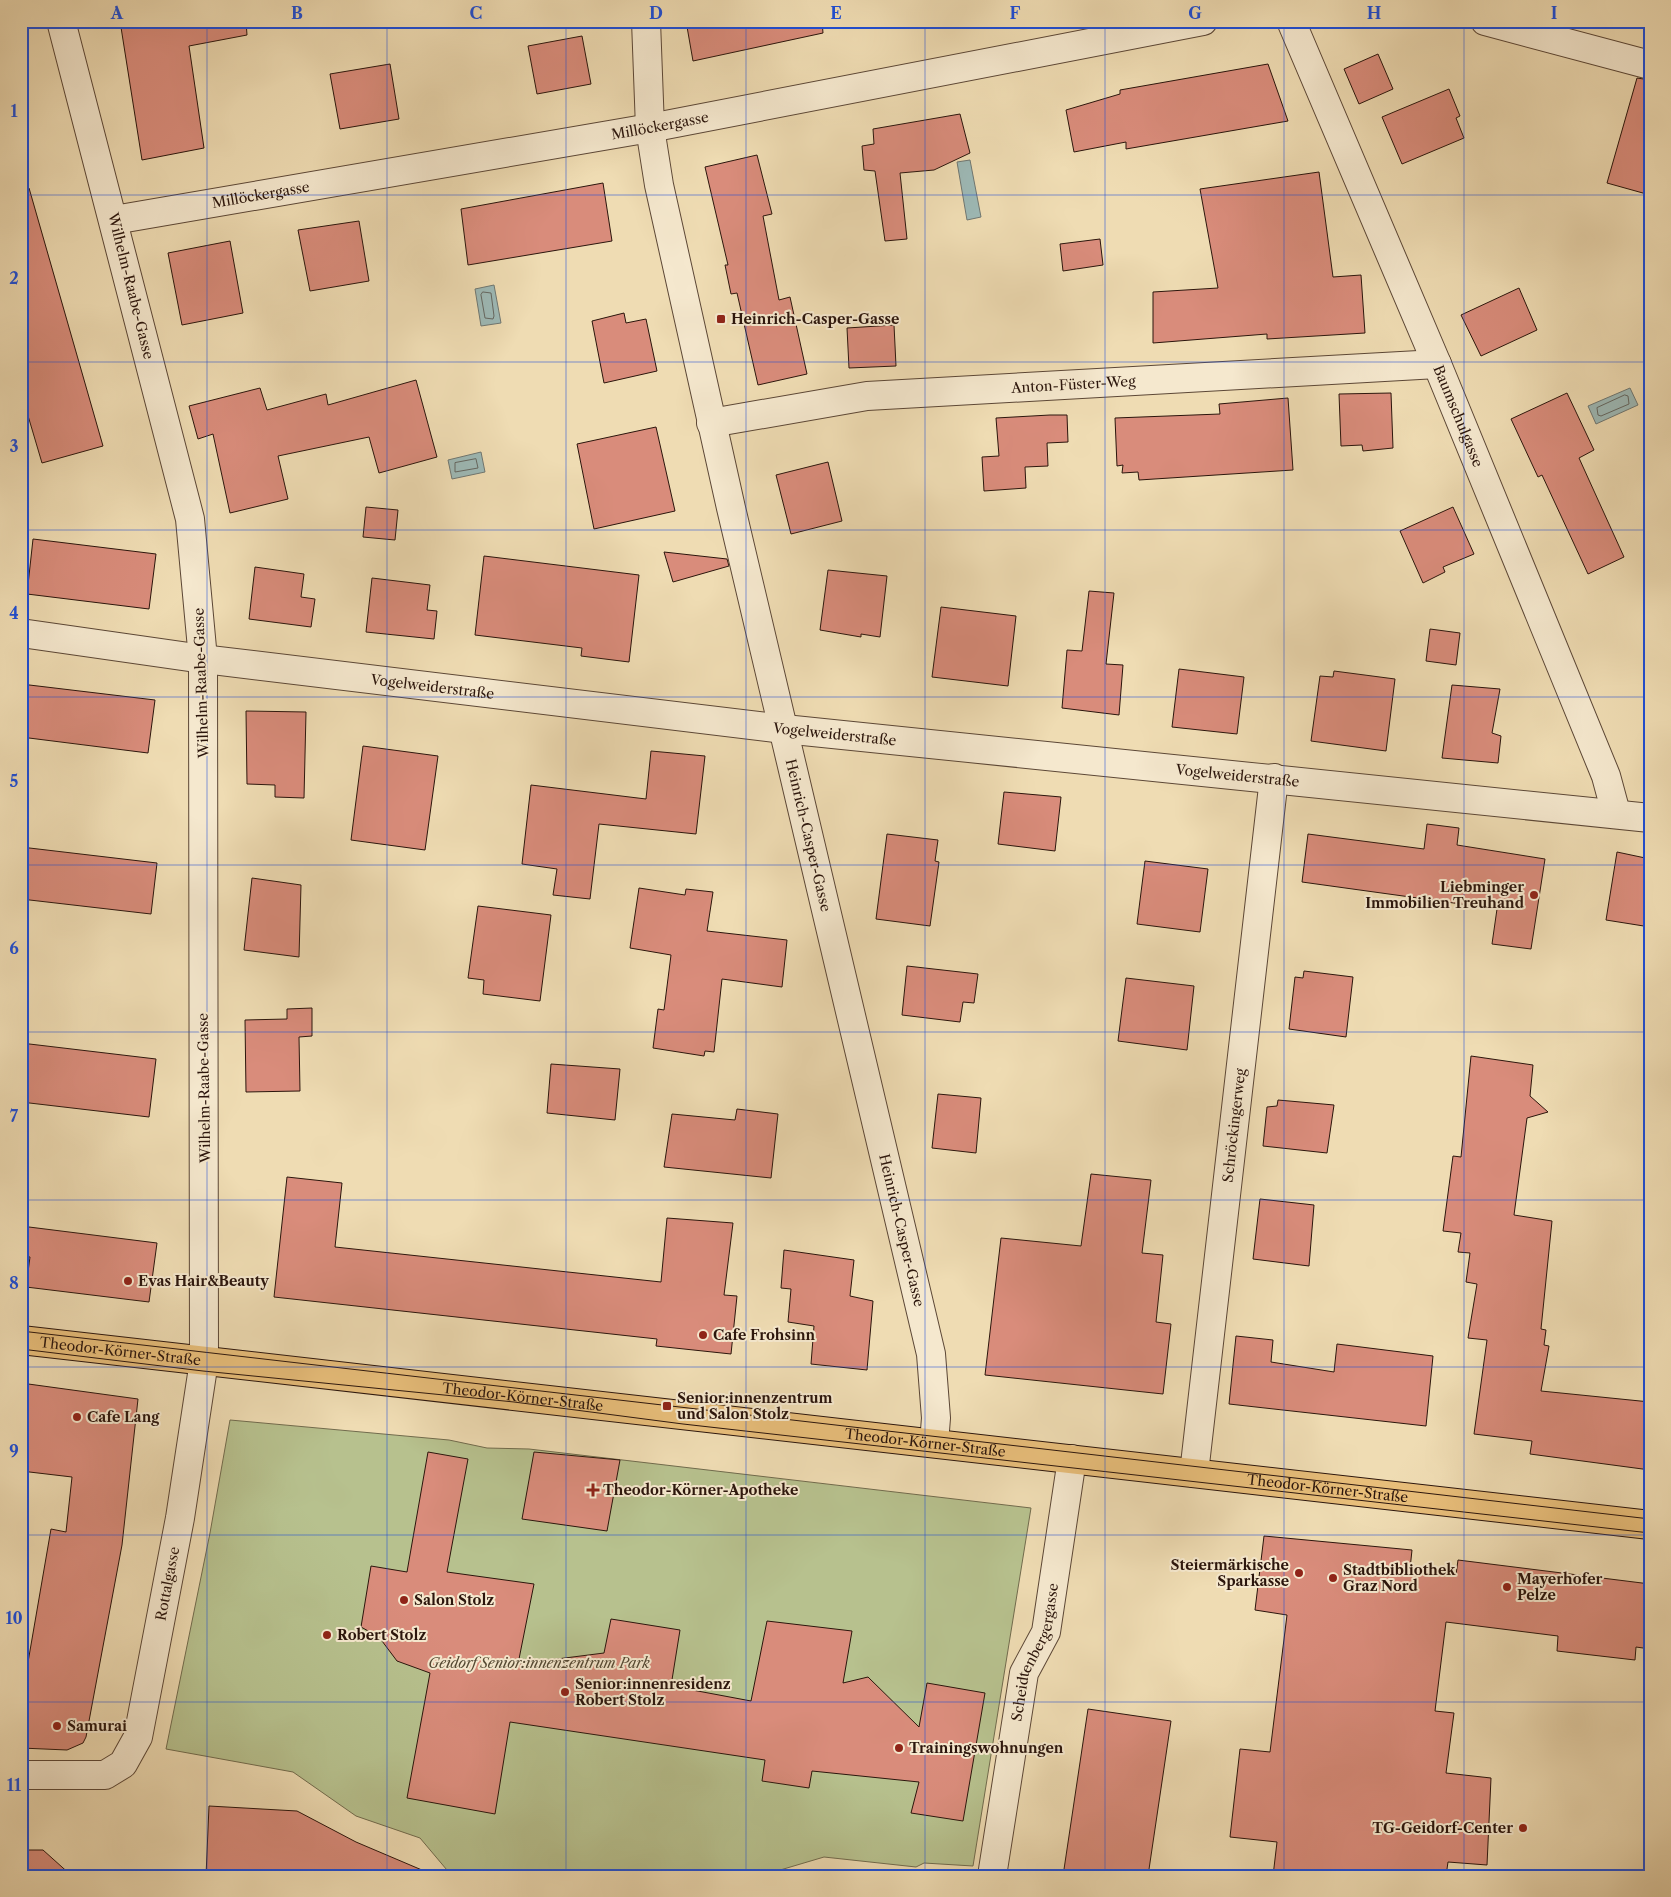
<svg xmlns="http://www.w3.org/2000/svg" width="1671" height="1897" font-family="'Libre Caslon Text',serif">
<rect width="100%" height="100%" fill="#efdcb3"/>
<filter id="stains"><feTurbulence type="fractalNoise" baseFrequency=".004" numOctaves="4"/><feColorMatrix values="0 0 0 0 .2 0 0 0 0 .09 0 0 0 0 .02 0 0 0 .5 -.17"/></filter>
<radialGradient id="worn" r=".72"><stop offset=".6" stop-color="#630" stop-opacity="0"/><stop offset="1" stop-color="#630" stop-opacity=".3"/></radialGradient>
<!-- green -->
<path fill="#b7c18e" stroke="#716b4d" d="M 230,1420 L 449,1440 L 487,1448 L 529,1449 L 1031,1508 L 973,1866 L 924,1863 L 916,1867 L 824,1857 L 760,1876 L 452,1876 L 420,1838 L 356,1816 L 293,1772 L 166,1749 L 210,1533 Z"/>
<!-- water -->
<path fill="#9db9b6" stroke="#6f7772" d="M 970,160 L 981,217 L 967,220 L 957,162 Z
M 494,285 L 501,323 L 481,326 L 475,289 Z
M 1630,388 L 1638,405 L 1596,424 L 1588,406 Z
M 481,452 L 485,472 L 452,479 L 448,460 Z"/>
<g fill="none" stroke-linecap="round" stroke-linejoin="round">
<!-- shore -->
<path stroke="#646761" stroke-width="1" d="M 483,292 L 491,293 L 494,316 L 493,319 L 485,318 L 481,295 Z
M 1625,395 L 1628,396 L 1629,404 L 1601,416 L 1598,415 L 1597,408 Z
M 476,459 L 478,468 L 455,472 L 455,463 Z"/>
</g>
<!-- building -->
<path fill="#d98c7b" stroke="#2b150c" d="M 120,21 L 246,21 L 247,35 L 189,46 L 204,148 L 142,160 Z
M 686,21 L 822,21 L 823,33 L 693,61 Z
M 582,36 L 591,84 L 537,94 L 528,46 Z
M 1378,54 L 1393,89 L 1359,104 L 1344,69 Z
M 390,64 L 399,119 L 340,129 L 330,74 Z
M 1268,64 L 1288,121 L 1126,149 L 1126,142 L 1074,152 L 1066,110 L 1120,94 L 1120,90 Z
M 1637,78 L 1650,80 L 1650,195 L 1607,183 Z
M 1449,89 L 1460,116 L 1456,118 L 1464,138 L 1402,164 L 1382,117 Z
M 960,114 L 970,153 L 934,170 L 900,173 L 907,239 L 885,241 L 875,171 L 864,170 L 862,146 L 874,144 L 873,129 Z
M 757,155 L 772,214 L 763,216 L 779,300 L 790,297 L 807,374 L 758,385 L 737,293 L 731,294 L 725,265 L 728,265 L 705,167 Z
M 1319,172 L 1333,277 L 1361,275 L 1365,333 L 1267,339 L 1267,334 L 1153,343 L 1153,292 L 1218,288 L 1200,189 Z
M 603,183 L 612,241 L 468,265 L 461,209 Z
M 29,188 L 103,446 L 42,463 L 21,392 L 21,189 Z
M 359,221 L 369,281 L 310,291 L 298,230 Z
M 1100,239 L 1103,265 L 1063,271 L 1060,244 Z
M 230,241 L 243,313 L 182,325 L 168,253 Z
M 1519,288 L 1537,330 L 1481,356 L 1461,315 Z
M 624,313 L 626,323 L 646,319 L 657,371 L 604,383 L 592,321 Z
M 894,325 L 896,366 L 849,368 L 847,328 Z
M 416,380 L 437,457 L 379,473 L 369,437 L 278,456 L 288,499 L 230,513 L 213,434 L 198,439 L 189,406 L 260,388 L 267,410 L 326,394 L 328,405 Z
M 1391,393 L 1393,448 L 1363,451 L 1362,445 L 1341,446 L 1339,394 Z
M 1567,393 L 1594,450 L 1579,458 L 1624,557 L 1588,574 L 1542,475 L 1538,477 L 1511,419 Z
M 1288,398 L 1293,470 L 1139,480 L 1138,472 L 1122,473 L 1123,465 L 1117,466 L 1115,418 L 1220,414 L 1219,404 Z
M 1050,415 L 1067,415 L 1068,442 L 1047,443 L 1048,466 L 1025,467 L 1026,488 L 984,491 L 982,457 L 999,456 L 996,418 Z
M 656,427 L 675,511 L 594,529 L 577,444 Z
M 828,462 L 842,521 L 791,534 L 776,475 Z
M 366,507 L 398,510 L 395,540 L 363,537 Z
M 1453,507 L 1474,554 L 1443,567 L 1445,572 L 1423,583 L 1400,531 Z
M 33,539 L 156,554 L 149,609 L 27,594 Z
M 664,552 L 727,559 L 729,566 L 673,582 Z
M 484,556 L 639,575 L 629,662 L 581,656 L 582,648 L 475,635 Z
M 255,567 L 304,574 L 301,597 L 315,599 L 311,627 L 249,619 Z
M 828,570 L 887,576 L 880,637 L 861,634 L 861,637 L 820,630 Z
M 372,578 L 430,585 L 427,610 L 437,611 L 434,639 L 366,632 Z
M 1089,591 L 1114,593 L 1106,664 L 1123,665 L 1119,715 L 1062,708 L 1067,650 L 1082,651 Z
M 941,607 L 1016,616 L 1008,686 L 932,677 Z
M 1430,629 L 1460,633 L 1456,665 L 1426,661 Z
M 1179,669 L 1244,677 L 1237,734 L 1172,727 Z
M 1334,671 L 1395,679 L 1386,751 L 1311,741 L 1320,676 L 1333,677 Z
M 21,684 L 155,700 L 148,753 L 21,737 Z
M 1452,685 L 1500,689 L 1492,733 L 1501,736 L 1498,763 L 1442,758 Z
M 246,711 L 306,712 L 304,798 L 275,797 L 275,785 L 247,784 Z
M 363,746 L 438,756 L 425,850 L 351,840 Z
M 651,751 L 705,756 L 696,834 L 599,824 L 590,899 L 553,895 L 557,869 L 522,864 L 531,785 L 646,799 Z
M 1004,792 L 1061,797 L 1055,851 L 998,844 Z
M 1427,824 L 1459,828 L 1457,845 L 1545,859 L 1531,949 L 1492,944 L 1497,909 L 1302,882 L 1308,834 L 1424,849 Z
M 887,834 L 938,840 L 935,861 L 939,862 L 930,926 L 876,919 Z
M 21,847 L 157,863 L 151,914 L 21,899 Z
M 1617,852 L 1650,859 L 1650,927 L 1606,920 Z
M 1145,861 L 1208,869 L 1200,932 L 1137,924 Z
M 252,878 L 301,885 L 299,957 L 244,950 Z
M 639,888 L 685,895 L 686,889 L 713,892 L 707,931 L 787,940 L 782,987 L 722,979 L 714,1052 L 705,1051 L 704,1056 L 653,1048 L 658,1009 L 664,1010 L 671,955 L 630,948 Z
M 478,906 L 551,915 L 540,1001 L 483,994 L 484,980 L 468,978 Z
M 907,966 L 978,974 L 974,1003 L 963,1002 L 960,1022 L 902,1015 Z
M 1304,971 L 1353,977 L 1346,1037 L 1289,1029 L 1295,977 L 1303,978 Z
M 1126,978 L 1194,986 L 1187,1050 L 1118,1041 Z
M 312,1008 L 312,1036 L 299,1037 L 300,1091 L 246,1092 L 245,1020 L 287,1019 L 287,1009 Z
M 21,1043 L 156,1059 L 149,1117 L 21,1102 Z
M 1471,1056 L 1533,1065 L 1530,1096 L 1548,1112 L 1527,1118 L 1514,1215 L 1552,1221 L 1541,1329 L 1546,1330 L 1544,1345 L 1549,1346 L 1541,1391 L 1650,1402 L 1650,1470 L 1530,1454 L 1532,1441 L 1474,1434 L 1487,1340 L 1468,1338 L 1477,1284 L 1466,1282 L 1470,1253 L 1458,1252 L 1461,1233 L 1443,1231 L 1453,1156 L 1461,1157 Z
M 551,1064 L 620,1069 L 615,1120 L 547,1113 Z
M 938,1094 L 981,1098 L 976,1153 L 932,1148 Z
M 1278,1100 L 1334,1105 L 1327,1153 L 1263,1146 L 1267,1107 L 1277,1106 Z
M 737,1109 L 778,1114 L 771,1178 L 664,1167 L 672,1114 L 735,1120 Z
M 1091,1174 L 1151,1180 L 1142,1253 L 1163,1255 L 1156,1322 L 1171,1324 L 1163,1394 L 985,1375 L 1001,1238 L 1081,1246 Z
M 287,1177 L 342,1183 L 335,1247 L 661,1282 L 667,1218 L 733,1223 L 724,1295 L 737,1296 L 731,1354 L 656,1346 L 657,1339 L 274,1297 Z
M 1260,1199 L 1314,1205 L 1309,1266 L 1253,1259 Z
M 21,1226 L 157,1243 L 149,1302 L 26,1287 L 30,1257 L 21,1256 Z
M 784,1250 L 854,1260 L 850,1296 L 873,1301 L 867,1370 L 811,1364 L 814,1326 L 788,1322 L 791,1289 L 781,1288 Z
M 1236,1336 L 1273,1340 L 1271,1362 L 1334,1372 L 1337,1344 L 1433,1356 L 1426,1426 L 1229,1404 Z
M 21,1383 L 138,1399 L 122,1545 L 86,1737 L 83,1743 L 67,1750 L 21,1748 L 21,1668 L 27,1668 L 51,1529 L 66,1532 L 72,1477 L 21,1471 Z
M 428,1452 L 468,1459 L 447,1572 L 534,1584 L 518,1664 L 604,1653 L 611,1619 L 680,1630 L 671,1686 L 751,1701 L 767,1621 L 852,1631 L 843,1683 L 868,1677 L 919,1727 L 927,1683 L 985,1693 L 963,1821 L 911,1813 L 919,1782 L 812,1771 L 809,1788 L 762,1781 L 765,1760 L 510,1722 L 495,1814 L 407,1798 L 430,1673 L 397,1661 L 379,1637 L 361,1627 L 371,1566 L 407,1572 Z
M 534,1452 L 620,1460 L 607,1531 L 522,1519 Z
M 1264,1536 L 1412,1550 L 1410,1569 L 1456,1575 L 1458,1560 L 1650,1584 L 1650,1649 L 1636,1647 L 1635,1660 L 1557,1651 L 1558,1636 L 1446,1622 L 1435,1711 L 1454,1713 L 1446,1773 L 1491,1778 L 1487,1865 L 1448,1862 L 1446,1876 L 1273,1876 L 1277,1842 L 1230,1837 L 1240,1749 L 1270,1752 L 1287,1615 L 1255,1610 Z
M 1088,1709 L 1171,1721 L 1148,1876 L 1063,1876 Z
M 209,1806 L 297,1811 L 356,1842 L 436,1876 L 206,1876 Z
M 21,1850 L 43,1850 L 72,1876 L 21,1876 Z"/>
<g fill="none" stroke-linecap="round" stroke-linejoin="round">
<!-- minor casing -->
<g stroke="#5c4736" stroke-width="30">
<g id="minor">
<path id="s1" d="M 646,21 L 650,128 L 659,185 L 731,508 L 931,1354 L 936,1418 L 934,1443"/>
<path id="s2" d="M 1291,21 L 1437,364 L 1606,776 L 1616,813"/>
<path d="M 1485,21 L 1650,65"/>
<path id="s3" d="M 114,220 L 650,128 L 1203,21"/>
<path id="s4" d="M 711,423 L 867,396 L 1437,364"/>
<path id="s5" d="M 21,633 L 203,659 L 784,729 L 1650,818"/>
<path id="s6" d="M 1194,1473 L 1274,778"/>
<path id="s7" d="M 21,1775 L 105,1775 L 123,1764 L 138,1737 L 180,1518 L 204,1361 L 203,659 L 190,519 L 61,21"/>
<path id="s8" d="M 992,1876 L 1024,1673 L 1046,1632 L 1072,1459"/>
</g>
</g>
<!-- major casing -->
<g stroke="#2b150c" stroke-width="30">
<g id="major">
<path id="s9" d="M 21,1340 L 1650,1525"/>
</g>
</g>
<!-- minor -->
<use href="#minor" stroke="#f5e8ce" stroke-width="28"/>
<!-- major -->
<use href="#major" stroke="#e8be7a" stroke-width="28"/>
<!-- tram -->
<path stroke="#2b150c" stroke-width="1" d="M 21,1331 L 1650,1519
M 21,1349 L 203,1371 L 514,1402 L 683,1424 L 1650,1533"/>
</g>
<!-- grid -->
<path fill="none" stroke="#1d4ed8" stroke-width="1" stroke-opacity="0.55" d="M 207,21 L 207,1876M 387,21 L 387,1876M 566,21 L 566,1876M 746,21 L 746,1876M 925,21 L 925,1876M 1105,21 L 1105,1876M 1284,21 L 1284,1876M 1464,21 L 1464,1876M 21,195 L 1650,195M 21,362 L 1650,362M 21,530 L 1650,530M 21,697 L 1650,697M 21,865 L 1650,865M 21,1032 L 1650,1032M 21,1200 L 1650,1200M 21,1367 L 1650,1367M 21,1535 L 1650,1535M 21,1702 L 1650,1702"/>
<!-- markers -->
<g fill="#8f2418" stroke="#f5e8ce" stroke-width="2">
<rect x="716" y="314" width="10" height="10" rx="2.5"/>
<circle cx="1534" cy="895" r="5"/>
<circle cx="128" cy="1281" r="5"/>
<circle cx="703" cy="1335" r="5"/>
<rect x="662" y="1401" width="10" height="10" rx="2.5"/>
<circle cx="77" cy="1417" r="5"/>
<path d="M590.5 1482.5h5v5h5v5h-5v5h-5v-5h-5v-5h5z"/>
<circle cx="1299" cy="1573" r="5"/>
<circle cx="1333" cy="1578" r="5"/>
<circle cx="1507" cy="1587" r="5"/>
<circle cx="404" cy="1600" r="5"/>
<circle cx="327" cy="1635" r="5"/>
<circle cx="565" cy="1692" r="5"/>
<circle cx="57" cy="1726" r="5"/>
<circle cx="899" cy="1748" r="5"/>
<circle cx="1523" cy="1828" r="5"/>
</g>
<g text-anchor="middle" stroke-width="4" stroke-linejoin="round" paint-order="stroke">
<!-- street labels -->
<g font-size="14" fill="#2b150c" stroke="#f5e8ce">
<text dy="5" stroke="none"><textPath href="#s3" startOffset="554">Millöckergasse</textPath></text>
<text dy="5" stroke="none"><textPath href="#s3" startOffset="149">Millöckergasse</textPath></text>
<text transform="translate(131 286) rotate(76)" y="5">Wilhelm-Raabe-Gasse</text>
<text dy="5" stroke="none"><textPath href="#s4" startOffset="365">Anton-Füster-Weg</textPath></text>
<text dy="5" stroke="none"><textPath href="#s2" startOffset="429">Baumschulgasse</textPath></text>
<text transform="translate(201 683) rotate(-92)" y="5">Wilhelm-Raabe-Gasse</text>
<text dy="5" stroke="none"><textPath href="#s5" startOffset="415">Vogelweiderstraße</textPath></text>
<text dy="5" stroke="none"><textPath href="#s5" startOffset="820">Vogelweiderstraße</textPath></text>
<text dy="5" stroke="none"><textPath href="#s5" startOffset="1225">Vogelweiderstraße</textPath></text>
<text dy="5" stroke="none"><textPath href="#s1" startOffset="832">Heinrich-Casper-Gasse</textPath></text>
<text transform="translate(204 1088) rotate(-91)" y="5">Wilhelm-Raabe-Gasse</text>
<text dy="5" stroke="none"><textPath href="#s6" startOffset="350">Schröckingerweg</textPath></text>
<text dy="5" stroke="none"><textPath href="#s1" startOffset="1238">Heinrich-Casper-Gasse</textPath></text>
<text dy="5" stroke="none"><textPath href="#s9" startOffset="100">Theodor-Körner-Straße</textPath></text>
<text dy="5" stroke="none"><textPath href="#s9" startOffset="505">Theodor-Körner-Straße</textPath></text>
<text dy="5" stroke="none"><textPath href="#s9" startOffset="910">Theodor-Körner-Straße</textPath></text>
<text dy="5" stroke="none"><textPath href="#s9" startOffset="1315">Theodor-Körner-Straße</textPath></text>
<text dy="5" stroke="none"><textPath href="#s7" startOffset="292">Rottalgasse</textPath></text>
<text dy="5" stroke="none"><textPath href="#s8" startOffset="229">Scheidtenbergergasse</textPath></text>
</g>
<!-- poi labels -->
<g font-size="14" font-weight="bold" fill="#2b150c" stroke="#f5e8ce" text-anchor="start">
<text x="731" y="324">Heinrich-Casper-Gasse</text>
<text x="1524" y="892" text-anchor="end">Liebminger<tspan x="1524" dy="16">Immobilien Treuhand</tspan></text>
<text x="138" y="1286">Evas Hair&amp;Beauty</text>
<text x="713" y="1340">Cafe Frohsinn</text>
<text x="677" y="1403">Senior:innenzentrum<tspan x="677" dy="16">und Salon Stolz</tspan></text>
<text x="87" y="1422">Cafe Lang</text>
<text x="603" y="1495">Theodor-Körner-Apotheke</text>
<text x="1289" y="1570" text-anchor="end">Steiermärkische<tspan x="1289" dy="16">Sparkasse</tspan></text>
<text x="1343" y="1575">Stadtbibliothek<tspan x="1343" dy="16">Graz Nord</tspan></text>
<text x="1517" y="1584">Mayerhofer<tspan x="1517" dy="16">Pelze</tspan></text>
<text x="414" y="1605">Salon Stolz</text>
<text x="337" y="1640">Robert Stolz</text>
<text x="575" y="1689">Senior:innenresidenz<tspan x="575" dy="16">Robert Stolz</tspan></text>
<text x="67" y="1731">Samurai</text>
<text x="909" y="1753">Trainingswohnungen</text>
<text x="1513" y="1833" text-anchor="end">TG-Geidorf-Center</text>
</g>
<!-- park labels -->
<g font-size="14" font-style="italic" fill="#554933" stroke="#f5e8ce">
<text x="539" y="1668">Geidorf Senior:innenzentrum Park</text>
</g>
</g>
<!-- margin -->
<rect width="1671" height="1897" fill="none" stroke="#efdcb3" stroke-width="55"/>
<rect x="28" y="28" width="1616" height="1842" fill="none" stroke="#1d4ed8" stroke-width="2"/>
<g font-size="16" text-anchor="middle" font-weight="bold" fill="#1d4ed8">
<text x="117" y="19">A</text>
<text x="297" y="19">B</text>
<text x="476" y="19">C</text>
<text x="656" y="19">D</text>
<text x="836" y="19">E</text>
<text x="1015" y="19">F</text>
<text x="1195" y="19">G</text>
<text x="1374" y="19">H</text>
<text x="1554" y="19">I</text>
<text x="14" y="117">1</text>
<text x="14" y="284">2</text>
<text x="14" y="452">3</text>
<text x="14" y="619">4</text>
<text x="14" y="787">5</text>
<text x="14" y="954">6</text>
<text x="14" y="1122">7</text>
<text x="14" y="1289">8</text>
<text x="14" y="1457">9</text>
<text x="14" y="1624">10</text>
<text x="14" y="1791">11</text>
</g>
<rect width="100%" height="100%" filter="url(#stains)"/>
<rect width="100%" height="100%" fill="url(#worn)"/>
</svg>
